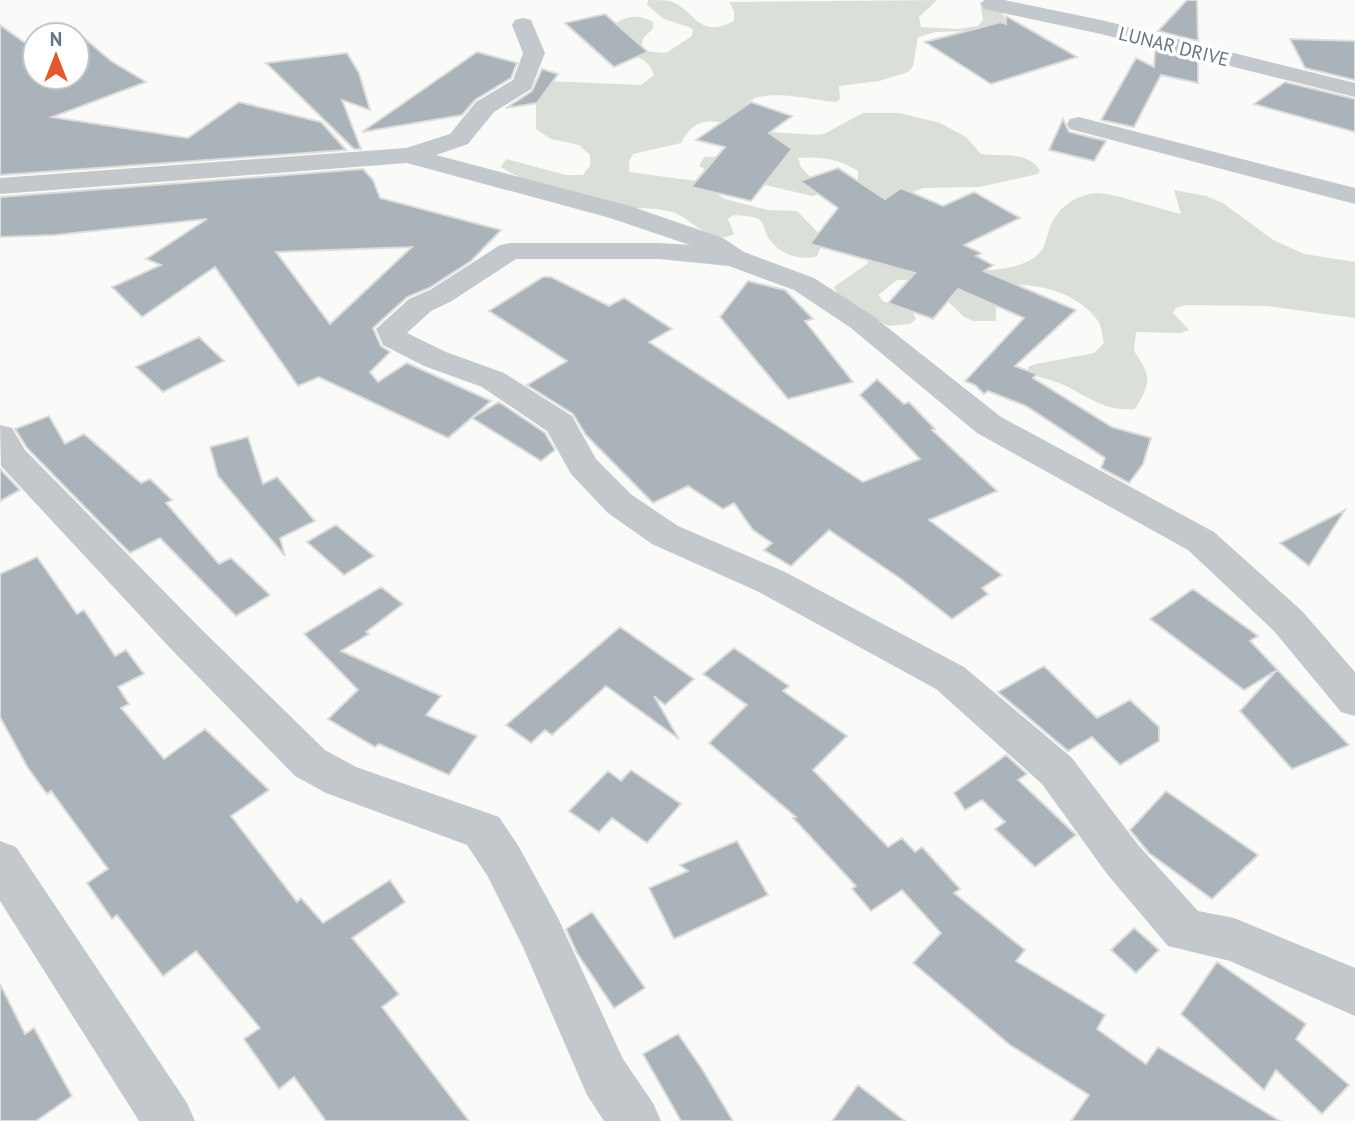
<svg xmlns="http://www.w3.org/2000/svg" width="1355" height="1121" font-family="'PT Sans',sans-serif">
<rect width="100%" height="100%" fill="#fafaf8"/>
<!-- green -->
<path fill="#dadfd7" d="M 648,0 C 654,0 664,0 670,1 C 696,10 697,40 734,21 L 734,11 L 729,2 L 937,0 L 919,17 L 921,27 L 958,29 L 978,26 L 983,20 L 980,2 C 995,3 1002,7 1006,22 L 998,30 L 936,32 L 918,37 L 913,66 L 908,72 L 879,81 L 839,86 L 840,99 L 837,102 C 812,101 746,81 741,115 L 770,132 L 815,135 L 824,134 L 863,113 L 899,113 L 940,123 L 966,137 L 981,154 C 1002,157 1026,150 1040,170 L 1038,174 L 979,187 L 923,188 L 904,195 L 971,272 C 993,269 1027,270 1042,250 C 1045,245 1047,236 1049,230 C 1056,209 1074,195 1097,193 C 1113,193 1162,210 1181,214 L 1174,190 L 1206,196 L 1223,203 L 1273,240 L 1304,254 L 1355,262 L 1355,318 L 1267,306 L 1185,305 L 1176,308 L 1173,313 L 1189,330 L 1181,333 L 1136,332 L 1134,351 C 1152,377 1151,382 1135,409 C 1108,411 1094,401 1072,389 C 1059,382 1045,378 1030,375 L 1028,367 L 1036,364 L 1094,353 L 1104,343 C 1102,336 1102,327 1098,321 C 1078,291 1035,283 1002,284 L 996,290 L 996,321 L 973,321 L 964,317 L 934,288 L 907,280 L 897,280 L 878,295 L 883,301 L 913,313 L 916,319 L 910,324 L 889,326 L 843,304 L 834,287 L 867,264 L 882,230 L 847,193 L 858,180 L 858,171 C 840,159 819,156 798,158 L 801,167 L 821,189 L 820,194 L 812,196 L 710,172 L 699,166 L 704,157 L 751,156 L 734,124 C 706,120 695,118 681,143 L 633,154 L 629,162 L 629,172 L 696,181 L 725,199 L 768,210 L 797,211 L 824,239 L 817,256 C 800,262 777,253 768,237 C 765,232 764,225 761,221 C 755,215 741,216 733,215 L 728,219 L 734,234 C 709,247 693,218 672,212 C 655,207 640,209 623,207 C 593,202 525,184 501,167 L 506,159 L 566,175 L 583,175 L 590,166 L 590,155 L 579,145 L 551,139 L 536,129 L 536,94 L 546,81 L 641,85 L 654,75 C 645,48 622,58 599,54 L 595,47 C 609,26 627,7 653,22 L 653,28 L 643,39 L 640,51 L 666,53 L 692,36 L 693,30 L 689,27 L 664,19 L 647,5 Z"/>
<!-- building -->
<path fill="#aab3b9" stroke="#dcdcda" stroke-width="2" fill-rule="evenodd" d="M 1187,0 L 1197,0 L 1198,41 L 1158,31 Z
M 605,14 L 648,52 L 614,67 L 565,23 Z
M 1006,16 L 1077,57 L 991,84 L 925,42 L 1001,22 L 1006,24 Z
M 0,25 L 35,50 L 35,77 L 73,77 L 77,80 L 77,32 L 111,61 L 146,82 L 52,117 L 188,138 L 239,102 L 321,122 L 346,150 L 0,175 Z
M 1290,39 L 1355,41 L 1355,80 L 1305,68 Z
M 1155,50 L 1198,61 L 1198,83 L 1161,75 L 1134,127 L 1101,120 L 1136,58 L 1154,67 Z
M 477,52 L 517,63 L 511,78 L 475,100 L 462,115 L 362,132 Z
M 347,53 L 359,73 L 370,110 L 342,100 L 361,149 L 354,149 L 266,63 Z
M 542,69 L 558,74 L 537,103 L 506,108 L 532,91 Z
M 1285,82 L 1355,99 L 1355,132 L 1254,104 Z
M 751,102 L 792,116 L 769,133 L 792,149 L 751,201 L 691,187 L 725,147 L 696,140 Z
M 1063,119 L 1069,132 L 1106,141 L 1094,161 L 1049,150 Z
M 838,168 L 885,199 L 901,188 L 943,206 L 974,192 L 1020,218 L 964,245 L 981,253 L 976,256 L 993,265 L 984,271 L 1076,310 L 1015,366 L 1037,374 L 1033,378 L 1112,427 L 1151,438 L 1143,464 L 1129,483 L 1101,468 L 1105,458 L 1026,406 L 988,391 L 984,394 L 975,385 L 965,381 L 1024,318 L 958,289 L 933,319 L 888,303 L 915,273 L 810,244 L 838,208 L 800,181 Z
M 363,169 L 373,180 L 380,198 L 501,230 L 471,261 L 429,288 L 407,297 L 373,328 L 381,346 L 390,352 L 370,372 L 378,382 L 407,363 L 491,401 L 448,438 L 319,377 L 298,386 L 215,267 L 142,317 L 112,287 L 161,265 L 146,259 L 207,219 L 55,235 L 0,237 L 0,197 ZM 412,247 L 330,324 L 276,252 Z
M 543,277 L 551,277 L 609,306 L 624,298 L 672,329 L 649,342 L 863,482 L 920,459 L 860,395 L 877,379 L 904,404 L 909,402 L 935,429 L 932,430 L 997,491 L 929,520 L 1002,575 L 982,588 L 988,594 L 952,619 L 901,579 L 829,530 L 791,566 L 764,550 L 772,543 L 753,530 L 734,503 L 723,509 L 688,486 L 653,503 L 586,435 L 573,414 L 527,385 L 567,361 L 489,311 Z
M 748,281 L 785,290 L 813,319 L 805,321 L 853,382 L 788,399 L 720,317 Z
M 199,337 L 224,361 L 163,392 L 136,367 Z
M 499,402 L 545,433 L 555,450 L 541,461 L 472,418 Z
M 49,416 L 65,444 L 84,434 L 141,483 L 150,479 L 172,500 L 166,503 L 219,564 L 231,558 L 270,595 L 236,616 L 160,538 L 130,553 L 27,448 L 15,429 Z
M 248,437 L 263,484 L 277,477 L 315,521 L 280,538 L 285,556 L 218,476 L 210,447 Z
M 0,469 L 20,490 L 0,501 Z
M 1345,510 L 1309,566 L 1280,543 Z
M 336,525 L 374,556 L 344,575 L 307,542 Z
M 37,557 L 77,614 L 84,610 L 115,656 L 126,650 L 144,674 L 118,687 L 129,704 L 121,708 L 164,759 L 205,729 L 269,790 L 231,816 L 297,902 L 301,898 L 323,923 L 390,880 L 405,902 L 352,938 L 399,994 L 382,1007 L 469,1121 L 326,1121 L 294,1077 L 279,1089 L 244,1039 L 260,1028 L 196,951 L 163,976 L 117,915 L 112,919 L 87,883 L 108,869 L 51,791 L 47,794 L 28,768 L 0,717 L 0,574 Z
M 381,587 L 403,604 L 366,632 L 369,634 L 341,651 L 441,696 L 426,715 L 477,736 L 449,775 L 379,744 L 375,747 L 328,719 L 358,690 L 304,634 Z
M 1193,589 L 1258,636 L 1250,641 L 1349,745 L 1292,769 L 1240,711 L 1277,670 L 1244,690 L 1150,619 Z
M 620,627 L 694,679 L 665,705 L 654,696 L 679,739 L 606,686 L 552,735 L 545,730 L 531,743 L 506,725 Z
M 734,648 L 789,686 L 783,691 L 847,736 L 813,770 L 888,847 L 902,838 L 915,852 L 922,847 L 960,889 L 954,893 L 1025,950 L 1016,961 L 1105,1015 L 1097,1029 L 1146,1064 L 1158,1047 L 1280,1121 L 1071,1121 L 1089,1095 L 1010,1045 L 913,963 L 941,933 L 902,890 L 871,911 L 852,889 L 856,886 L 793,818 L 796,817 L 709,743 L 747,705 L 703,674 Z
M 1044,666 L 1097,718 L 1130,700 L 1159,727 L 1159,741 L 1120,765 L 1092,737 L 1068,751 L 998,692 Z
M 1006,755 L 1027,774 L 1018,780 L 1076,835 L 1035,867 L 995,829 L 1005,822 L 982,800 L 965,810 L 954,793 Z
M 631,770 L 681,804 L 647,843 L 612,818 L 599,832 L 569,811 L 608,771 L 621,781 Z
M 1166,791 L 1258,855 L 1212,899 L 1149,853 L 1130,830 Z
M 737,841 L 768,895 L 674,939 L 649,888 L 688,871 L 680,865 Z
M 592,912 L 645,988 L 614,1008 L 577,953 L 566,929 Z
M 1134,928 L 1159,950 L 1136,973 L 1111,950 Z
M 1217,962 L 1306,1024 L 1296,1039 L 1349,1085 L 1322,1114 L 1276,1070 L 1264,1090 L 1181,1014 Z
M 0,984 L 25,1034 L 34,1028 L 72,1096 L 36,1121 L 0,1121 Z
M 678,1034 L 702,1069 L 733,1121 L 681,1121 L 643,1054 Z
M 858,1085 L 905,1121 L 832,1121 Z"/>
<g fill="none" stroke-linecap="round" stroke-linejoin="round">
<!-- minor -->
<path fill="#c3c8cc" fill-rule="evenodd" d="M 984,0 L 1004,0 L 1101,20 L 1355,83 L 1355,97 L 1101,34 L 984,9 L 981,4 Z
M 523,18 L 531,20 L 545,53 L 531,89 L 494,112 L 468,144 L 436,155 L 630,206 L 723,238 L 744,252 L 814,278 L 873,316 L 1001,417 L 1214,532 L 1302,611 L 1355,672 L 1355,716 L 1341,712 L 1274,631 L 1188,550 L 977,433 L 851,328 L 794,290 L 729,266 L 659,259 L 516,259 L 450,302 L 431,311 L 407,333 L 446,352 L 504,373 L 572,416 L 596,459 L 632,495 L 678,526 L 785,572 L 964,667 L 1072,758 L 1139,846 L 1198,911 L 1234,918 L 1355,968 L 1355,1016 L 1230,961 L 1168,946 L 1107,874 L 1042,784 L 936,689 L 759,592 L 652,544 L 608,513 L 571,474 L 547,431 L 482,387 L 424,366 L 383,345 L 376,329 L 409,299 L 430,290 L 500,245 L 510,243 L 659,243 L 690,245 L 610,218 L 407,163 L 0,194 L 0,178 L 406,148 L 450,134 L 476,102 L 513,80 L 523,53 L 512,25 L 515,20 Z
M 1079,117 L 1355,188 L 1355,204 L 1070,129 L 1067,124 L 1070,119 Z
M 0,425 L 12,428 L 25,450 L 199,627 L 325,750 L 356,767 L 499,817 L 519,847 L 558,918 L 623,1059 L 653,1103 L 661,1121 L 604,1121 L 587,1095 L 523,947 L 487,875 L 467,845 L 326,793 L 295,776 L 171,649 L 1,466 Z
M 0,841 L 16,847 L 187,1103 L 195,1121 L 139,1121 L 0,901 Z"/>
</g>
<g text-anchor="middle" stroke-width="7" stroke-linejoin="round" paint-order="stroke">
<!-- far-street labels -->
<g font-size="19" fill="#657683" stroke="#fff">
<text transform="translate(1174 46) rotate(14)" y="7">LUNAR DRIVE</text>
</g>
</g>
<!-- north arrow -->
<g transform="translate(56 56)"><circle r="33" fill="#ffffff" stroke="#c1c8cd" stroke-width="2"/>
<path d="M0-5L12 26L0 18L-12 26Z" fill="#e4572e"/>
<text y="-10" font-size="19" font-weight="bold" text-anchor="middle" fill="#657683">N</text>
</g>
</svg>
